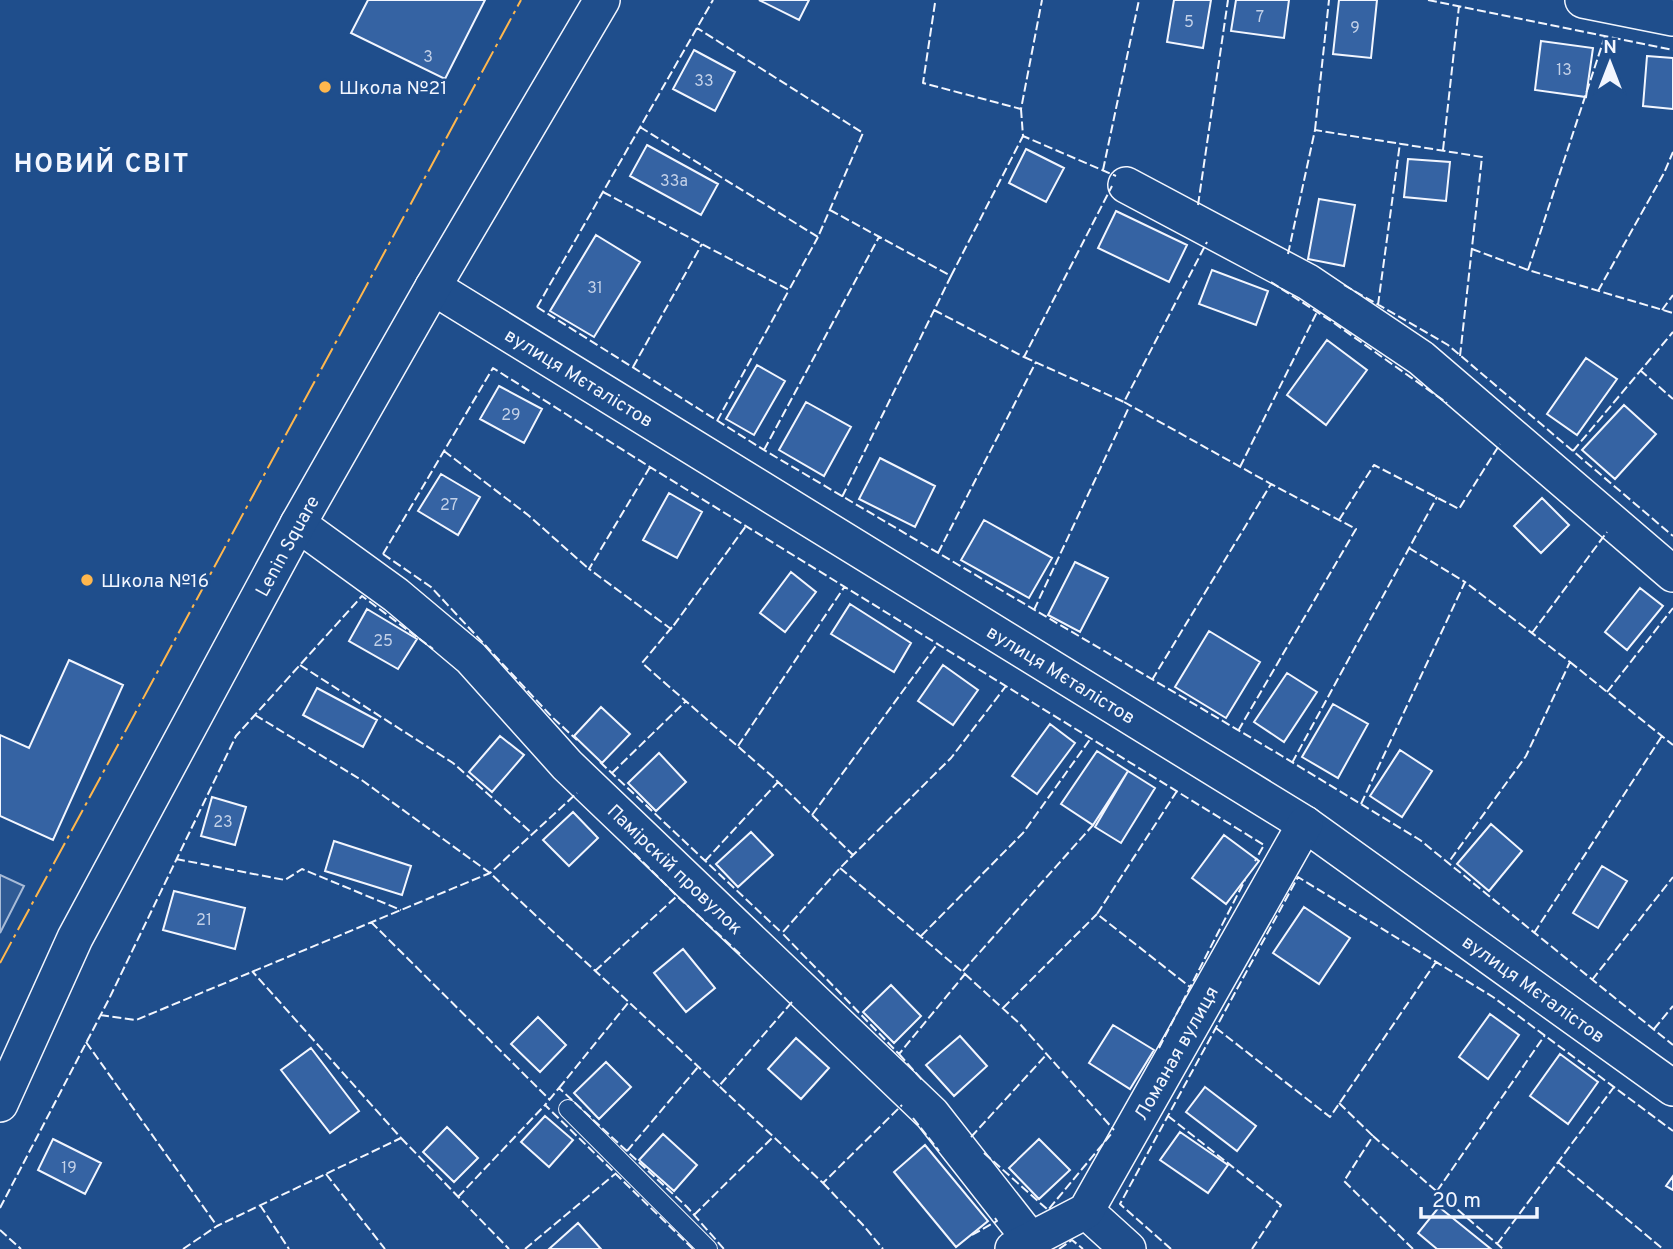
<svg xmlns="http://www.w3.org/2000/svg" width="1673" height="1249" font-family="Overpass,sans-serif">
<rect width="100%" height="100%" fill="#1f4e8c"/>
<!-- built -->
<path fill="#305b95" stroke="#a8bbd7" stroke-width="2" d="M 0,875 L 24,886 L 0,933 Z"/>
<!-- building -->
<path fill="#3563a3" stroke="#f2f6ff" stroke-width="2" d="M 368,0 L 485,0 L 445,79 L 351,33 Z
M 759,0 L 809,0 L 799,20 Z
M 1174,0 L 1211,0 L 1203,48 L 1167,42 Z
M 1236,0 L 1289,0 L 1284,38 L 1231,31 Z
M 1339,0 L 1377,0 L 1371,58 L 1333,54 Z
M 1541,41 L 1593,48 L 1586,97 L 1535,90 Z
M 694,50 L 735,72 L 715,111 L 673,89 Z
M 1647,56 L 1673,58 L 1673,109 L 1643,106 Z
M 647,145 L 718,184 L 701,215 L 630,176 Z
M 1026,149 L 1064,168 L 1046,202 L 1009,183 Z
M 1408,159 L 1450,162 L 1446,201 L 1404,197 Z
M 1319,199 L 1355,205 L 1344,266 L 1308,259 Z
M 1116,211 L 1187,245 L 1169,282 L 1098,248 Z
M 596,235 L 640,262 L 594,337 L 550,311 Z
M 1212,270 L 1268,291 L 1256,325 L 1199,304 Z
M 1327,340 L 1367,370 L 1326,425 L 1287,395 Z
M 1586,358 L 1617,379 L 1577,435 L 1547,414 Z
M 757,365 L 785,381 L 754,435 L 726,419 Z
M 499,386 L 542,409 L 524,443 L 480,419 Z
M 806,402 L 851,427 L 824,476 L 779,450 Z
M 1624,405 L 1656,434 L 1615,479 L 1582,450 Z
M 880,458 L 935,486 L 915,527 L 859,499 Z
M 441,474 L 480,497 L 458,535 L 418,511 Z
M 669,493 L 702,512 L 677,558 L 643,540 Z
M 1542,498 L 1569,525 L 1541,553 L 1514,526 Z
M 984,520 L 1052,558 L 1029,598 L 961,560 Z
M 1075,562 L 1108,578 L 1080,632 L 1048,615 Z
M 791,572 L 816,592 L 785,632 L 760,613 Z
M 1640,588 L 1663,606 L 1627,650 L 1605,632 Z
M 850,604 L 911,643 L 894,672 L 831,634 Z
M 367,609 L 417,639 L 398,669 L 349,641 Z
M 1209,631 L 1260,662 L 1226,718 L 1175,687 Z
M 69,660 L 123,685 L 53,840 L 0,816 L 0,735 L 29,748 Z
M 943,665 L 978,690 L 953,725 L 918,701 Z
M 1287,673 L 1317,692 L 1284,742 L 1254,722 Z
M 317,688 L 377,720 L 363,747 L 303,715 Z
M 1333,704 L 1368,724 L 1338,778 L 1302,757 Z
M 601,707 L 630,734 L 602,763 L 574,736 Z
M 1050,724 L 1075,743 L 1037,794 L 1012,776 Z
M 500,736 L 524,755 L 492,792 L 469,772 Z
M 1400,750 L 1432,771 L 1402,817 L 1370,796 Z
M 1097,751 L 1128,771 L 1093,825 L 1061,804 Z
M 659,753 L 686,782 L 656,811 L 628,783 Z
M 1128,771 L 1155,788 L 1121,843 L 1095,827 Z
M 212,797 L 246,807 L 235,845 L 201,836 Z
M 573,812 L 598,838 L 569,866 L 543,840 Z
M 1491,824 L 1522,851 L 1489,891 L 1457,864 Z
M 751,832 L 773,855 L 738,887 L 716,864 Z
M 1224,835 L 1259,861 L 1226,904 L 1192,878 Z
M 334,841 L 411,866 L 402,895 L 325,871 Z
M 1602,866 L 1627,881 L 1598,928 L 1573,913 Z
M 174,891 L 245,908 L 235,949 L 163,930 Z
M 1304,907 L 1350,938 L 1319,984 L 1273,953 Z
M 683,949 L 715,988 L 686,1012 L 654,973 Z
M 891,985 L 921,1016 L 894,1043 L 863,1012 Z
M 1490,1014 L 1519,1035 L 1488,1079 L 1459,1057 Z
M 538,1017 L 566,1045 L 540,1072 L 511,1044 Z
M 1113,1025 L 1154,1050 L 1130,1089 L 1089,1063 Z
M 960,1036 L 987,1066 L 954,1096 L 926,1065 Z
M 796,1038 L 829,1068 L 801,1099 L 768,1069 Z
M 311,1048 L 359,1111 L 330,1133 L 281,1070 Z
M 1560,1054 L 1598,1082 L 1568,1124 L 1530,1096 Z
M 606,1062 L 631,1087 L 599,1119 L 574,1093 Z
M 1205,1087 L 1256,1126 L 1237,1151 L 1186,1112 Z
M 545,1116 L 573,1140 L 549,1167 L 521,1142 Z
M 447,1127 L 478,1158 L 454,1182 L 423,1152 Z
M 1180,1132 L 1228,1165 L 1208,1193 L 1160,1160 Z
M 663,1134 L 697,1165 L 674,1191 L 639,1160 Z
M 53,1139 L 101,1163 L 85,1194 L 38,1170 Z
M 1039,1139 L 1070,1170 L 1039,1199 L 1009,1168 Z
M 925,1145 L 988,1221 L 956,1247 L 894,1172 Z
M 1673,1176 L 1673,1190 L 1666,1186 Z
M 1439,1207 L 1491,1249 L 1437,1249 L 1418,1233 Z
M 578,1223 L 601,1249 L 549,1249 Z"/>
<g fill="none" stroke-linecap="round" stroke-linejoin="round">
<!-- service casing -->
<g stroke="#f2f6ff" stroke-width="20">
<path id="service" d="M 568,1109 L 708,1249"/>
</g>
<!-- minor casing -->
<g stroke="#f2f6ff" stroke-width="38">
<g id="minor">
<path d="M 1583,0 L 1673,18"/>
<path d="M 1126,185 L 1308,282 L 1421,358 L 1673,574"/>
<path id="s1" d="M 433,287 L 1305,824 L 1673,1088"/>
<path id="s2" d="M 298,524 L 396,595 L 471,658 L 567,765 L 932,1114 L 1030,1239"/>
<path id="s3" d="M 0,1104 L 75,938 L 298,524 L 433,287 L 602,0"/>
<path d="M 1086,1211 L 1128,1249"/>
<path id="s4" d="M 1013,1249 L 1086,1211 L 1305,824"/>
</g>
</g>
<!-- service -->
<use href="#service" stroke="#1f4e8c" stroke-width="18"/>
<!-- minor -->
<use href="#minor" stroke="#1f4e8c" stroke-width="35"/>
<!-- fence -->
<path stroke="#f2f6ff" stroke-width="2" stroke-dasharray="9 3.5" stroke-linecap="butt" d="M 1428,0 L 1673,50
M 935,3 L 923,83 L 1021,109 L 1042,0
M 1605,36 L 1528,270 L 1673,313
M 1021,109 L 1023,136 L 1116,176
M 640,127 L 818,237 L 863,133 L 697,28
M 1315,130 L 1329,0
M 1443,150 L 1459,6
M 1103,170 L 1139,0
M 603,192 L 789,290 L 818,237
M 1198,205 L 1228,0
M 830,210 L 951,276 L 842,497
M 1472,249 L 1528,270
M 1288,254 L 1315,130 L 1482,157 L 1460,356
M 951,276 L 1023,136
M 1271,282 L 1334,323 L 1447,403
M 1344,285 L 1448,345 L 1673,536
M 1598,291 L 1664,173 L 1673,152
M 1378,305 L 1400,143
M 537,307 L 764,450 L 1282,756 L 1420,840 L 1673,1045
M 537,307 L 713,0
M 934,310 L 1024,357 L 1112,186
M 1662,310 L 1673,295
M 1024,357 L 1124,402 L 1207,242
M 633,367 L 702,244
M 1640,370 L 1673,399
M 1124,402 L 1271,484
M 717,421 L 789,290
M 764,450 L 879,237
M 444,451 L 528,515 L 589,569
M 1573,451 L 1673,332
M 650,467 L 589,569 L 671,629 L 746,526
M 1240,467 L 1317,312
M 1339,520 L 1374,465 L 1459,509 L 1500,444
M 1409,548 L 1465,582
M 938,553 L 1036,362
M 383,554 L 493,368 L 650,467 L 1264,845 L 1255,861
M 383,554 L 431,587 L 552,717 L 577,740
M 1034,610 L 1130,405
M 672,627 L 642,663 L 773,777 L 853,855
M 1532,633 L 1607,532
M 1570,662 L 1673,745
M 300,665 L 453,763 L 533,834
M 1152,680 L 1271,484 L 1356,529 L 1238,731
M 1607,692 L 1673,608
M 255,715 L 363,781 L 490,873 L 719,1086
M 738,746 L 845,586
M 600,762 L 782,933
M 1292,763 L 1437,497
M 612,773 L 686,701
M 1177,791 L 1097,914 L 1190,987
M 1361,804 L 1465,582 L 1570,662 L 1526,756 L 1448,863
M 812,815 L 938,643
M 634,853 L 677,896 L 740,954
M 176,859 L 285,880 L 302,869 L 401,910
M 705,861 L 778,782
M 840,868 L 965,974 L 899,1054 L 782,933 L 840,868 L 951,758 L 1006,686
M 371,922 L 550,1100
M 1534,933 L 1662,736
M 921,936 L 1023,833 L 1091,738
M 595,971 L 677,896
M 963,971 L 1093,825
M 965,974 L 1020,1024 L 1114,1130
M 1592,980 L 1673,877
M 792,1002 L 719,1086 L 823,1183 L 902,1105
M 1003,1008 L 1097,914
M 100,1015 L 136,1020 L 490,873 L 577,793
M 1216,1028 L 1330,1117 L 1436,962
M 1654,1029 L 1673,1006
M 86,1042 L 217,1226
M 1159,1048 L 1245,880
M 899,1054 L 923,1081
M 559,1088 L 628,1003
M 1339,1103 L 1373,1136
M 1168,1116 L 1281,1205 L 1252,1249
M 913,1118 L 939,1151
M 971,1137 L 1047,1054
M 401,1138 L 509,1249
M 627,1151 L 698,1067
M 984,1153 L 1048,1210 L 1112,1133
M 1558,1162 L 1663,1249
M 326,1174 L 385,1249
M 823,1183 L 863,1225 L 883,1249
M 1437,1191 L 1545,1035
M 458,1197 L 545,1105
M 260,1205 L 289,1249
M 0,1208 L 109,999 L 236,736 L 362,596 L 433,649
M 694,1215 L 773,1137
M 0,1230 L 21,1249
M 972,1235 L 997,1221 L 995,1218
M 1497,1244 L 1614,1087
M 183,1249 L 217,1226 L 401,1138 L 252,971
M 525,1249 L 615,1174
M 693,1249 L 545,1105 L 559,1088 L 687,1207 L 724,1249
M 1059,1249 L 1072,1240 L 1083,1249
M 1171,1249 L 1120,1204 L 1298,877 L 1493,997 L 1673,1131
M 1413,1249 L 1344,1181 L 1373,1136 L 1503,1249"/>
<!-- power -->
<path stroke="#ffb74d" stroke-width="2" stroke-dasharray="24 5 3.5 5" stroke-linecap="butt" d="M 0,963 L 521,0"/>
</g>
<!-- markers -->
<g fill="#ffb74d" stroke="#1f4e8c" stroke-width="2.5">
<circle cx="325" cy="87" r="7"/>
<circle cx="87" cy="580" r="7"/>
</g>
<g text-anchor="middle" stroke-width="5" stroke-linejoin="round" paint-order="stroke">
<!-- number labels -->
<g font-size="16" fill="#c3d1e8">
<text x="1260" y="22">7</text>
<text x="1189" y="27">5</text>
<text x="1355" y="33">9</text>
<text x="428" y="62">3</text>
<text x="1564" y="75">13</text>
<text x="704" y="86">33</text>
<text x="674" y="186">33а</text>
<text x="595" y="293">31</text>
<text x="511" y="420">29</text>
<text x="449" y="510">27</text>
<text x="383" y="646">25</text>
<text x="223" y="827">23</text>
<text x="204" y="925">21</text>
<text x="69" y="1173">19</text>
</g>
<!-- poi labels -->
<g font-size="19" fill="#f2f6ff" stroke="#1f4e8c" text-anchor="start">
<text x="339" y="94">Школа №21</text>
<text x="101" y="587">Школа №16</text>
</g>
<!-- street labels -->
<g font-size="19" fill="#f2f6ff" stroke="#1f4e8c">
<text dy="7" stroke="none"><textPath href="#s1" startOffset="172">вулиця Мєталістов</textPath></text>
<text dy="7" stroke="none"><textPath href="#s3" startOffset="628">Lenin Square</textPath></text>
<text dy="7" stroke="none"><textPath href="#s1" startOffset="738">вулиця Мєталістов</textPath></text>
<text dy="7" stroke="none"><textPath href="#s2" startOffset="513">Памірскій провулок</textPath></text>
<text dy="7" stroke="none"><textPath href="#s1" startOffset="1306">вулиця Мєталістов</textPath></text>
<text dy="7" stroke="none"><textPath href="#s4" startOffset="264">Ломаная вулиця</textPath></text>
</g>
<!-- district labels -->
<g font-size="26" font-weight="bold" letter-spacing="2" fill="#f2f6ff" stroke="#1f4e8c">
<text x="102" y="172">НОВИЙ СВІТ</text>
</g>
</g>
<!-- north arrow -->
<g transform="translate(1610 63)" stroke="#1f4e8c" stroke-width="5" paint-order="stroke">
<path d="M0-5L12 26L0 18L-12 26Z" fill="#f2f6ff"/>
<text y="-10" font-size="19" font-weight="bold" text-anchor="middle" fill="#f2f6ff">N</text>
</g>
<!-- scale -->
<path d="M1421 1207v10h116v-10" fill="none" stroke="#f2f6ff" stroke-width="3.5"/>
<text x="1432" y="1207" font-size="21" fill="#f2f6ff" stroke="#1f4e8c" stroke-width="5" paint-order="stroke">20 m</text>
</svg>
